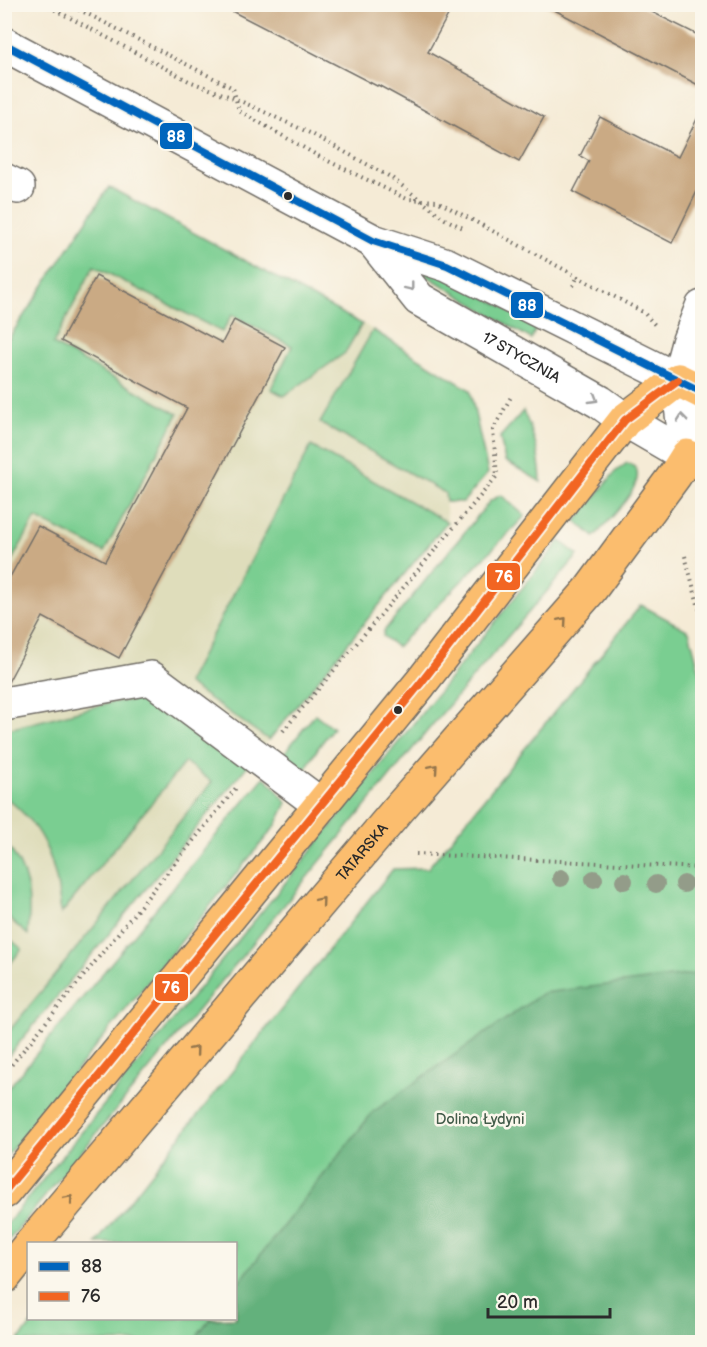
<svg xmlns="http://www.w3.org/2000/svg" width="707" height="1347" font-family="'Balsamiq Sans',sans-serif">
<rect width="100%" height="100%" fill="#fbf7ec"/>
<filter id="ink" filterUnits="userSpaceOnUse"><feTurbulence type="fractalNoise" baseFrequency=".0167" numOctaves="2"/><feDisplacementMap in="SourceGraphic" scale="12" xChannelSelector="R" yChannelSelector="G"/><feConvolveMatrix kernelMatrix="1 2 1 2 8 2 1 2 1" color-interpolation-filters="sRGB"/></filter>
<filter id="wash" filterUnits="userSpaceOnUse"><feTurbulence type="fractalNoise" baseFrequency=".008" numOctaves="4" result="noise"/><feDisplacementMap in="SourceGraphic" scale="24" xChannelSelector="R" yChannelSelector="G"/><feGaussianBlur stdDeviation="1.35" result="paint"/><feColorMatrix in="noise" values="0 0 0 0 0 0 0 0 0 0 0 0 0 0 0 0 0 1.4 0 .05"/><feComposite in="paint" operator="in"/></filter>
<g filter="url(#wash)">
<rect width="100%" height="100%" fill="#f5ebd6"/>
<!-- built -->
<path fill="#dfddbb" d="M 109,187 L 365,325 L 435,370 L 447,522 L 5,1062 L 5,344 Z"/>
<!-- green -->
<path fill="#7ace91" stroke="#527c5e" stroke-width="1.5" d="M 109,187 L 362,324 L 345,353 L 284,396 L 271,389 L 292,346 L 232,315 L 222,332 L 94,266 L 53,344 L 178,414 L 104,552 L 36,518 L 5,572 L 5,344 Z
M 423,264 L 538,325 L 531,339 L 424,274 Z
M 373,330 L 470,390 L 488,473 L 463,502 L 446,502 L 445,493 L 320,423 Z
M 523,411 C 535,435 540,456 541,482 L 505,461 L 500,437 Z
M 311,446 L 447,522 L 269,740 L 187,683 Z
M 627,463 C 660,473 605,524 594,537 L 576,521 L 615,472 Z
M 501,495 L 525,516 L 397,647 L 383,636 L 384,631 L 490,501 Z
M 560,541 L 578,555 L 438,718 L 5,1245 L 5,1226 L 303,861 Z
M 641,605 L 689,631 L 702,680 L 702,1342 L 17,1342 L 36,1319 L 236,1318 L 236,1244 L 96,1243 L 393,869 L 428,868 Z
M 135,700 L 153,701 L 182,718 L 249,764 L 5,1060 L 5,1036 L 212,782 L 185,762 L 61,914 C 57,866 46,828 5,797 L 5,730 L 113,702 Z
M 315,714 L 333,728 L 318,748 L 302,775 L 278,761 Z
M 264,777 L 272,784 L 287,803 L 276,825 L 5,1158 L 5,1092 Z
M 4,841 C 30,872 31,897 28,935 L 5,915 Z
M 5,935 L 22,949 L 5,970 Z"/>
<!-- forest -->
<path fill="#63b17b" stroke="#476e53" stroke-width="1.5" d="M 702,973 L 702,1342 L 200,1342 L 198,1334 L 210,1319 L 236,1318 L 236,1286 L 373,1112 L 543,993 Z"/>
<g id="blocks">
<!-- building -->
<path fill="#caaa84" d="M 218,4 L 454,4 L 428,52 L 544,117 L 519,162 L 378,85 L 377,86 Z
M 543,4 L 636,4 L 702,37 L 702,87 Z
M 702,109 L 702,181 L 672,243 L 573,192 L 589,161 L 580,156 L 600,117 L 678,157 Z
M 96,276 L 222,343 L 234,320 L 285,347 L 119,658 L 43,617 L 7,684 L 4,685 L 4,588 L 38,526 L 105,561 L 187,408 L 61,341 Z"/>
</g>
</g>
<g filter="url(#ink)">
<use href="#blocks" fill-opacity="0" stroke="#726e67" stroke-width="1.5"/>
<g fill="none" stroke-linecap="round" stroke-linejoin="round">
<!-- minor casing -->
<g stroke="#726e67" stroke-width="36">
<g id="minor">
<path d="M 4,44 L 373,241 L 447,265 L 678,380"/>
<path d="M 4,180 L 18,187"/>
<path id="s1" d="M 373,241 L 419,299 L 600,402 L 625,420 L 687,456"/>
<path d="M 687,456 L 678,380 L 688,343 L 702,307"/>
<path d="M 4,704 L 151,678 L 321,805"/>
</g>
</g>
<!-- major casing -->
<g stroke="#726e67" stroke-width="36">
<g id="major">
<path d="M 4,1192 L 420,684 L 625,420 L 678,380 L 702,392"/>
<path id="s2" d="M 31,1244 L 396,812 L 590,590 L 675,475 L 687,456 L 702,464"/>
<path d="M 4,1277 L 28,1247"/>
</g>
</g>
<!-- path -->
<path stroke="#726e67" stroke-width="4" stroke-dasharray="1.5 4.5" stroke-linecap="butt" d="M 44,4 L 189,81 L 236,99 L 312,134 L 392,178 L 445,219 L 463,228
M 68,4 L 233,88 L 239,111 L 322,158 L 407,199 L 437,201 L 643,312 L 655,325
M 573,286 L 578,276
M 685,556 L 702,619
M 283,731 L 497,476 L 493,430 L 512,395
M 416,854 L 702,868
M 4,1074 L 236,788"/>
<!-- minor -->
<use href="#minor" stroke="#fff" stroke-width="33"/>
<!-- major -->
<use href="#major" stroke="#fbbd6e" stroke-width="33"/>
<!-- bus-1 casing -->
<g stroke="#fbf7ec" stroke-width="12">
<path id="bus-1" d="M 4,44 L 373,241 L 447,265 L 702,392"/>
</g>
<!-- bus-2 casing -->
<g stroke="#fbf7ec" stroke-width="12">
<path id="bus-2" d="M 4,1192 L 420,684 L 625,420 L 678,380"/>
</g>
<!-- bus-1 -->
<use href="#bus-1" stroke="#0065bd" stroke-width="8"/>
<!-- bus-2 -->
<use href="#bus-2" stroke="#f26522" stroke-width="8"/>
</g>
<!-- trees -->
<g fill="#939c89">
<circle cx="561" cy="878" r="9"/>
<circle cx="594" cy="879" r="9"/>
<circle cx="624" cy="881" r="9"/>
<circle cx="656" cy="884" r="9"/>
<circle cx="684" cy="884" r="9"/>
</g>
<!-- one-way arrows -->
<defs><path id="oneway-chevron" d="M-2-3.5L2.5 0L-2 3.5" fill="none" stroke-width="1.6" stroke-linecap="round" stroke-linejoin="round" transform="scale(1.5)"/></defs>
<g stroke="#a0a0a0">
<use href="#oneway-chevron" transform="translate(410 287) rotate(52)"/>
<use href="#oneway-chevron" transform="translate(594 399) rotate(31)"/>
<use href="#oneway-chevron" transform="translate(682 418) rotate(-96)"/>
</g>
<g stroke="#93744c">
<use href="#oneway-chevron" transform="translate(563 621) rotate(-49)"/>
<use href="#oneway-chevron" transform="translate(434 768) rotate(-49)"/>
<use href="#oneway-chevron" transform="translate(321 901) rotate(-50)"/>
<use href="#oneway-chevron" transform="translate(195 1050) rotate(-50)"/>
<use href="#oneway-chevron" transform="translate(69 1199) rotate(-50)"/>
</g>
</g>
<!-- markers -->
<g fill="#2b2b2b" stroke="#fbf7ec" stroke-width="2">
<circle cx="288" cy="196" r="5"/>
<circle cx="398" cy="710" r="5"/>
</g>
<g text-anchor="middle" stroke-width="5" stroke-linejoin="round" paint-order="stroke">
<!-- street labels -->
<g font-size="15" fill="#2b2b2b" stroke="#fbf7ec">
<text dy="5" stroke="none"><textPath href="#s1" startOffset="192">17 STYCZNIA</textPath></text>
<text dy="5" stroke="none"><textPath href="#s2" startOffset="513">TATARSKA</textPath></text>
</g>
<!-- park labels -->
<g font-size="15" fill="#435c4a" stroke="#fbf7ec">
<text x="480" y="1124">Dolina Łydyni</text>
</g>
</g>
<g stroke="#fbf7ec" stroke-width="2">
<rect x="159" y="122" width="34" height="28" rx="6" fill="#0065bd"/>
<rect x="510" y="291" width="34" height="28" rx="6" fill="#0065bd"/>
<rect x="486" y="562" width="35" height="29" rx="6" fill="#f26522"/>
<rect x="154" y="973" width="35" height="29" rx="6" fill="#f26522"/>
</g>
<g font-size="16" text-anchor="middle" font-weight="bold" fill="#fff">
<text x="176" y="142">88</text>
<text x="527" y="311">88</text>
<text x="504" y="582">76</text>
<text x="171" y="993">76</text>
</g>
<!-- margin -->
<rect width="707" height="1347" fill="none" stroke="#fbf7ec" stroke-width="24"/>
<!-- legend -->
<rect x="27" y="1242" width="210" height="78" fill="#fbf7ec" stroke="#a8a59f" stroke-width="1.5"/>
<rect x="39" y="1262" width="30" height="9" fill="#0065bd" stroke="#a8a59f" stroke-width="1.5"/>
<text x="81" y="1272" font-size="18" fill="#2b2b2b">88</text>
<rect x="39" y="1292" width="30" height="9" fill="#f26522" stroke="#a8a59f" stroke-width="1.5"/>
<text x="81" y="1302" font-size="18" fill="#2b2b2b">76</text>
<!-- scale -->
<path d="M488 1308v9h122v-9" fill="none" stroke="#2b2b2b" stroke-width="3"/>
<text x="497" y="1308" font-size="18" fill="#2b2b2b" stroke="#fbf7ec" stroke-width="4.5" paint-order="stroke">20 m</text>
</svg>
